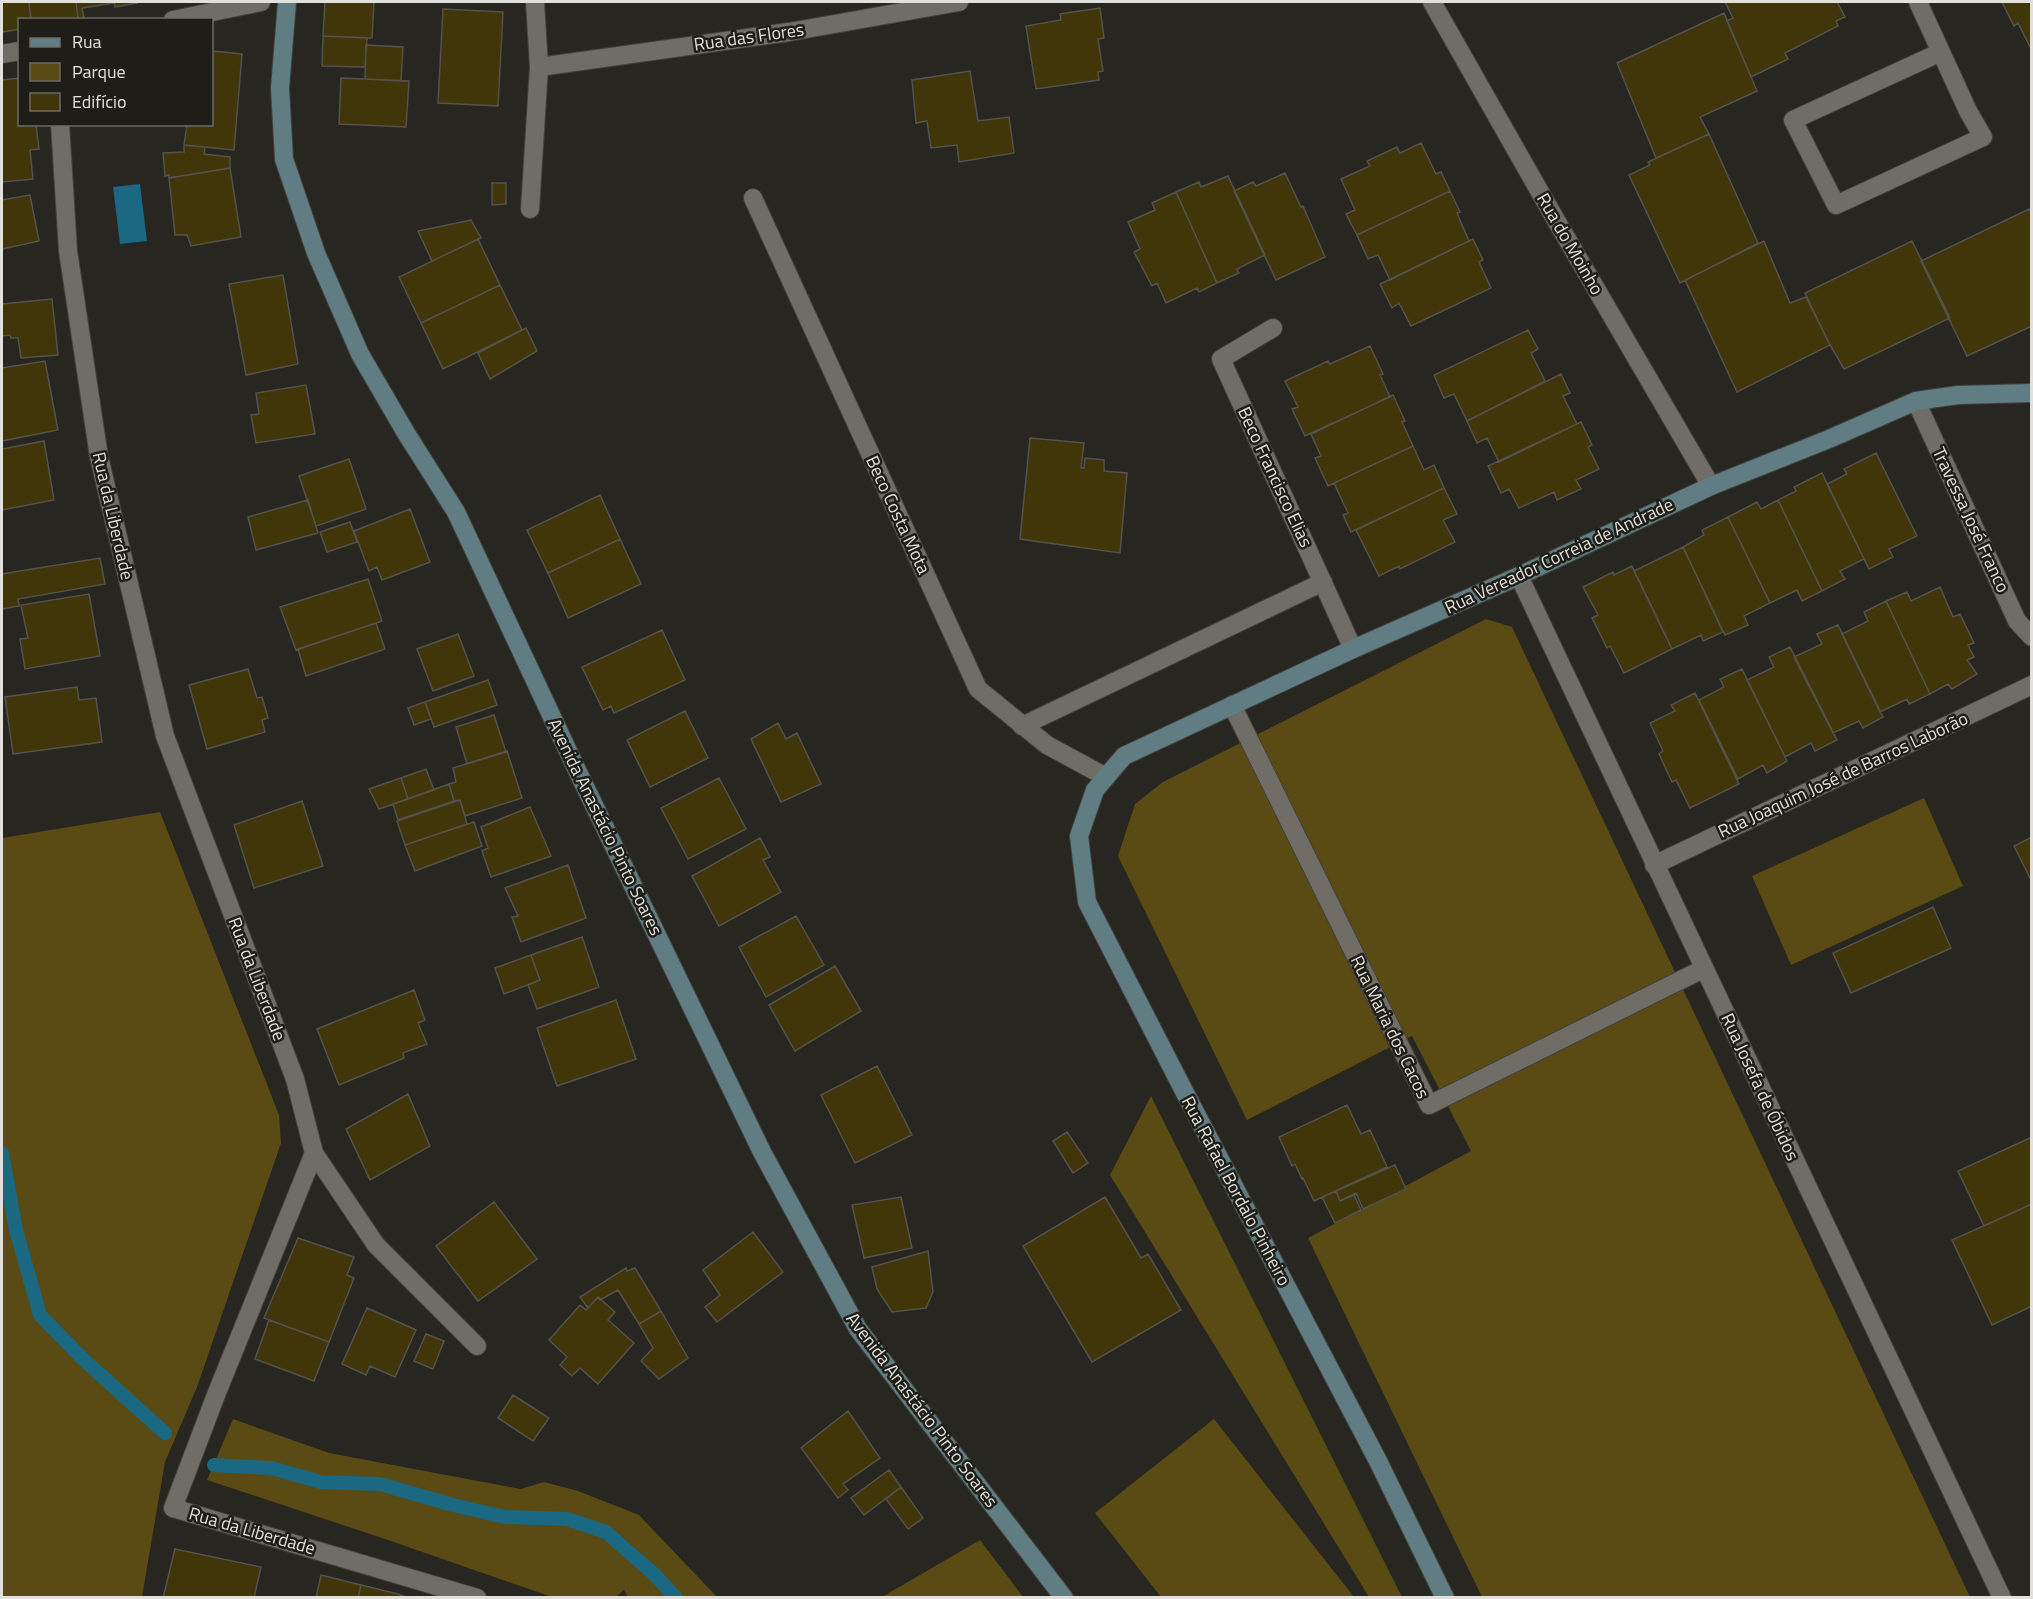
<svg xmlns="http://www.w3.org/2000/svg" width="2033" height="1599" font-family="'Titillium Web',sans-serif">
<rect width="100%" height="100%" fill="#282620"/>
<!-- green -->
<path fill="#594b13" d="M 1486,619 L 1512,627 L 1970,1597 L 1482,1597 L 1308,1238 L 1471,1151 L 1412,1036 L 1247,1120 L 1118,856 L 1135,804 L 1163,782 Z
M 1924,798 L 1963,886 L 1791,965 L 1752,876 Z
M 160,812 L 279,1115 L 281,1143 L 197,1387 L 165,1462 L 142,1597 L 2,1597 L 2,838 Z
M 1151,1096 L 1402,1597 L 1369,1597 L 1110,1175 Z
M 233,1419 L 329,1453 L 521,1489 L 544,1482 L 578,1491 L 639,1515 L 717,1597 L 628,1597 L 624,1590 L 616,1597 L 552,1597 L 388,1540 L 207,1480 Z
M 1214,1419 L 1354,1597 L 1161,1597 L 1095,1513 Z
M 980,1540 L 1023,1597 L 882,1597 Z"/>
<!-- water -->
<path fill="#1a6882" d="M 140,184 L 147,241 L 120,244 L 113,187 Z"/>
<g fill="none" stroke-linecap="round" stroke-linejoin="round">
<!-- stream -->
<path stroke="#1a6882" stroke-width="14" d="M 2,1153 L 16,1230 L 40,1315 L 83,1359 L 165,1433
M 214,1465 L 271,1468 L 321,1482 L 380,1484 L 453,1505 L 505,1517 L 567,1519 L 606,1532 L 655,1575 L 676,1598"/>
</g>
<!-- building -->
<path fill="#413609" stroke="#54524c" stroke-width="1.5" d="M 2,2 L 29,2 L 31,20 L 20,20 L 20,29 L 2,32 Z
M 29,2 L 76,2 L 78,19 L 31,20 Z
M 76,2 L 114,2 L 114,3 L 82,8 L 84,18 L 78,19 Z
M 114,2 L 137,2 L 137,3 L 115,7 Z
M 325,2 L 374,2 L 372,38 L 323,36 Z
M 1725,2 L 1837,2 L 1845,17 L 1836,21 L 1838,26 L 1785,53 L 1788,59 L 1751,77 L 1727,21 L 1733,18 Z
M 2002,2 L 2032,2 L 2032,51 L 2018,23 L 2014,26 Z
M 1100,8 L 1104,38 L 1098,39 L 1103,71 L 1098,72 L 1099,80 L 1036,89 L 1026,26 L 1061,20 L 1060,14 Z
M 443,9 L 503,12 L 498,106 L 438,103 Z
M 1724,13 L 1757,91 L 1700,117 L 1709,134 L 1656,158 L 1617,63 Z
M 323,36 L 367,38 L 365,67 L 322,66 Z
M 366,45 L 403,47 L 401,81 L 365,79 Z
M 212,51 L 242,54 L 234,150 L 184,145 L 187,124 L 212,124 Z
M 970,71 L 978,121 L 1009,117 L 1014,153 L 959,162 L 957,145 L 931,148 L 927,121 L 916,123 L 912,80 Z
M 20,78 L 20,124 L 36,124 L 39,149 L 30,150 L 33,179 L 2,182 L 2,80 Z
M 341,78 L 409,81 L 406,127 L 339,124 Z
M 1709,134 L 1758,243 L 1680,283 L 1629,175 L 1650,165 L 1648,162 Z
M 1421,143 L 1436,174 L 1441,172 L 1450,191 L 1357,235 L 1346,214 L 1355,210 L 1341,179 L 1370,166 L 1367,161 L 1397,147 L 1400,153 Z
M 184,145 L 205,147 L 204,154 L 230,157 L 230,168 L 169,178 L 169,175 L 165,176 L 163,153 L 184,152 Z
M 230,168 L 241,237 L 191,246 L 187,235 L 175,235 L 169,178 Z
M 1285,173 L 1301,207 L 1303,206 L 1325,257 L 1276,280 L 1234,191 L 1253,182 L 1256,186 Z
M 1228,176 L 1265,255 L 1237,269 L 1239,273 L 1217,283 L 1176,192 L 1199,182 L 1201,187 Z
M 492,183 L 506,183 L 506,204 L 492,205 Z
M 1450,191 L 1460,212 L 1457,213 L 1469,241 L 1390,280 L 1378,255 L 1368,259 L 1357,235 Z
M 1176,192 L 1217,283 L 1199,292 L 1197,288 L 1166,303 L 1157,283 L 1152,286 L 1134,252 L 1140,249 L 1128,222 L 1155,210 L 1152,203 Z
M 30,195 L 39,241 L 2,249 L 2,200 Z
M 2029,209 L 2032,215 L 2032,326 L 1967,356 L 1921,261 Z
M 471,220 L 481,238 L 432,261 L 418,231 Z
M 478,239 L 500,285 L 421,323 L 399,277 Z
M 1473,239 L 1483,260 L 1479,262 L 1491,288 L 1411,326 L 1399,303 L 1392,308 L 1380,284 Z
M 1764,241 L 1790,303 L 1806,297 L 1830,345 L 1737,392 L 1685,280 Z
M 1912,241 L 1950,318 L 1844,369 L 1830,345 L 1805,293 Z
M 283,275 L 298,364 L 246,375 L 229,284 Z
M 500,285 L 522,330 L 443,369 L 421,323 Z
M 52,299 L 58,355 L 21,358 L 18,338 L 11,338 L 10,335 L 2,336 L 2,304 Z
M 526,328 L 537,351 L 490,379 L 478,353 Z
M 1528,330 L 1538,349 L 1531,353 L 1545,381 L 1467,421 L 1454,394 L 1444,398 L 1434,375 Z
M 1370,346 L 1383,374 L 1380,375 L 1390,397 L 1305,436 L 1292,409 L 1298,407 L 1285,381 L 1328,361 L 1330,364 Z
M 45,361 L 58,430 L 2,441 L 2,368 Z
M 1561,374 L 1570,393 L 1563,396 L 1577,424 L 1499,462 L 1487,438 L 1477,443 L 1467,421 Z
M 306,385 L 315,434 L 256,443 L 251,415 L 259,414 L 256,393 Z
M 1393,395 L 1405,421 L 1402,422 L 1413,446 L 1328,486 L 1315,458 L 1321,456 L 1311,434 Z
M 1581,422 L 1592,445 L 1588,447 L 1599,469 L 1576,480 L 1581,489 L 1557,500 L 1554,492 L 1519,508 L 1509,489 L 1501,493 L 1488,466 Z
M 1030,438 L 1084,443 L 1081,468 L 1084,468 L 1085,458 L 1104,460 L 1104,471 L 1127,473 L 1120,553 L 1020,539 Z
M 44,441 L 54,500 L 2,510 L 2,449 Z
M 1413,446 L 1424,470 L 1434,465 L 1444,488 L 1351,532 L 1343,515 L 1348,513 L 1334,483 Z
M 1876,453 L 1917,536 L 1889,549 L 1893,557 L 1869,569 L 1827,484 L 1847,474 L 1844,469 Z
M 349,459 L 366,509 L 316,526 L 299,476 Z
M 1822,473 L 1864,559 L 1840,571 L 1845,579 L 1822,591 L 1778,500 L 1796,491 L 1794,487 Z
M 1444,488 L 1457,514 L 1443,520 L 1455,542 L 1400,569 L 1399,566 L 1379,576 L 1356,530 Z
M 600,495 L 620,539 L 548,573 L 527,530 Z
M 308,500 L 318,533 L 256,550 L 248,517 Z
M 1778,500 L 1822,591 L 1802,601 L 1797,590 L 1770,603 L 1728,517 L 1757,502 L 1761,509 Z
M 410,509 L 430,562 L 382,580 L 377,567 L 369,571 L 354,531 Z
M 1728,517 L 1770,603 L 1744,616 L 1748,625 L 1725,635 L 1683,547 L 1704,535 L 1702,530 Z
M 350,522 L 357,542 L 327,552 L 320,532 Z
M 620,539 L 641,584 L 568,618 L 548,573 Z
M 1683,547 L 1723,632 L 1703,641 L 1701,635 L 1672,649 L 1634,571 Z
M 100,558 L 105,584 L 18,599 L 19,606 L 2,609 L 2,574 Z
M 1632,566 L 1672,649 L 1624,673 L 1610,646 L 1607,648 L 1592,618 L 1598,615 L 1583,587 L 1613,572 L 1614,575 Z
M 368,579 L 382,621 L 296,650 L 280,607 Z
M 1940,587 L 1953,617 L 1960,614 L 1974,643 L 1968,645 L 1974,657 L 1967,660 L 1977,674 L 1952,689 L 1948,684 L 1930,694 L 1886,601 L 1907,592 L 1911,601 Z
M 89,594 L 100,656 L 25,669 L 20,639 L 28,638 L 21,605 Z
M 1886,601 L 1930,694 L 1909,704 L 1907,699 L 1880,712 L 1842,634 L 1868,621 L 1864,612 Z
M 376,623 L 385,649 L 306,676 L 298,649 Z
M 1838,625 L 1883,717 L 1863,728 L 1859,721 L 1833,733 L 1794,657 L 1822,644 L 1817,634 Z
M 662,630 L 685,680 L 614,713 L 611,706 L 603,710 L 582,667 Z
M 458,634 L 474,676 L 433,691 L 417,649 Z
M 1790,647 L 1837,740 L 1815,751 L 1811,743 L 1785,757 L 1747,680 L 1774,667 L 1769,657 Z
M 248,669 L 257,698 L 262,697 L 268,718 L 262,720 L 265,732 L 207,749 L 189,685 Z
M 1742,669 L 1787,761 L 1767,773 L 1763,765 L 1738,779 L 1699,700 L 1724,687 L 1720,679 Z
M 488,680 L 497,705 L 434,727 L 425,702 Z
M 77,687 L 79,700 L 96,698 L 102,742 L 13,754 L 5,697 Z
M 1695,693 L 1739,784 L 1690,808 L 1676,780 L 1672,782 L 1659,754 L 1663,751 L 1650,723 L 1675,711 L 1671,705 Z
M 425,702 L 431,719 L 414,725 L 408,708 Z
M 685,711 L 708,758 L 650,787 L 627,740 Z
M 494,715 L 506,752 L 467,764 L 456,727 Z
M 778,723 L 786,739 L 797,733 L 821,784 L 781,802 L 751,739 Z
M 507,751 L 522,798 L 465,816 L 460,800 L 454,801 L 449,784 L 456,782 L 453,768 Z
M 426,769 L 434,790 L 408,799 L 401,778 Z
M 401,778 L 408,799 L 379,809 L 369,789 Z
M 719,778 L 746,829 L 688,859 L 661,808 Z
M 449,784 L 454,801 L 398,820 L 393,804 Z
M 460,800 L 467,824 L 405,845 L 397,821 Z
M 302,801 L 323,866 L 254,888 L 234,825 Z
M 530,807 L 551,856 L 491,877 L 482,851 L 488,848 L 481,827 Z
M 474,822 L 482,846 L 415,871 L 405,845 Z
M 2032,837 L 2032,882 L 2014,846 Z
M 760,838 L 770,857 L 763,860 L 781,892 L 719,926 L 692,876 Z
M 568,865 L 586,918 L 521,942 L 512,917 L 518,916 L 505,888 Z
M 1933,907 L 1951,948 L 1851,993 L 1833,953 Z
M 796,916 L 824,965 L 766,997 L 739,947 Z
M 582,937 L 599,987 L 537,1009 L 528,985 L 540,980 L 531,955 Z
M 531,955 L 540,980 L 504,994 L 495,968 Z
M 835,966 L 861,1011 L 795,1051 L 769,1005 Z
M 414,990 L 425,1020 L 418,1023 L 427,1044 L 403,1053 L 404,1058 L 339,1085 L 317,1029 Z
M 616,1000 L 636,1059 L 557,1086 L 537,1028 Z
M 877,1066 L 912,1135 L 855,1163 L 821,1095 Z
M 408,1094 L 430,1146 L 370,1180 L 346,1129 Z
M 1347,1105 L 1361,1134 L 1370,1130 L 1387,1167 L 1314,1201 L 1303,1178 L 1302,1179 L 1295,1164 L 1292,1166 L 1279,1137 Z
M 1067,1132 L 1088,1163 L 1073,1173 L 1053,1141 Z
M 2032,1137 L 2032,1204 L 1984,1226 L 1958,1171 Z
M 1395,1165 L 1406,1189 L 1363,1209 L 1356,1193 L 1340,1201 L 1336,1191 Z
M 1336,1191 L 1340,1201 L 1354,1195 L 1361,1210 L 1335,1223 L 1322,1197 Z
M 901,1197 L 912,1248 L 864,1258 L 852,1205 Z
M 1105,1197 L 1141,1258 L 1148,1254 L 1181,1310 L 1092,1362 L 1023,1246 Z
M 494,1202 L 537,1259 L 478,1301 L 436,1246 Z
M 2032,1204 L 2032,1306 L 1992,1325 L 1952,1240 Z
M 753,1232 L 783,1272 L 717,1322 L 705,1307 L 720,1295 L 703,1270 Z
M 298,1238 L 354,1257 L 347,1275 L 354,1278 L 329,1342 L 264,1318 Z
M 928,1251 L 933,1292 L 926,1308 L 892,1312 L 877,1289 L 872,1267 Z
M 626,1268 L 627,1271 L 635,1268 L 661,1311 L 639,1324 L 618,1290 L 600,1300 L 598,1297 L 588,1308 L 580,1297 Z
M 598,1297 L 615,1312 L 608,1320 L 634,1343 L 598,1384 L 580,1368 L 572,1376 L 560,1365 L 567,1357 L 549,1340 L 580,1305 L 586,1310 Z
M 367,1308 L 416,1330 L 395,1377 L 370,1366 L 366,1375 L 342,1364 Z
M 661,1311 L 688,1358 L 659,1379 L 641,1361 L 653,1348 L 639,1324 Z
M 269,1320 L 329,1342 L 314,1381 L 255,1359 Z
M 426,1334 L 444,1341 L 433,1369 L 414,1361 Z
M 513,1395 L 549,1418 L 533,1441 L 498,1418 Z
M 848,1411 L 880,1458 L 843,1484 L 848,1490 L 838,1498 L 801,1448 Z
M 889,1470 L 901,1487 L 864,1515 L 851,1498 Z
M 901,1487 L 923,1518 L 908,1529 L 886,1499 Z
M 175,1549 L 261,1567 L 254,1598 L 163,1598 Z
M 321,1575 L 361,1585 L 358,1598 L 316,1598 Z
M 361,1585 L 398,1594 L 408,1598 L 358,1598 Z"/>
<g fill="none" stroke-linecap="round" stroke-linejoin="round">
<!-- lane casing -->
<g stroke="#43413c" stroke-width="20">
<path id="lane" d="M 1022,726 L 1323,582"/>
</g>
<!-- street casing -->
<g stroke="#43413c" stroke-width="20">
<path id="street" d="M 535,2 L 539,67 L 789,32 L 959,2
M 1432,2 L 1557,222 L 1711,486
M 1918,2 L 1968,111 L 1983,137 L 1836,205 L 1793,120 L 1941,52
M 173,20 L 261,2
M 2,54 L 20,51
M 60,124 L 68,251 L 99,457 L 165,736 L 295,1079 L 314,1153 L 216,1395 L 173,1508 L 477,1598
M 753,198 L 978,689 L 1047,745 L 1106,777
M 530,209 L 539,67
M 1273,328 L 1221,359 L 1353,649
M 1916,401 L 2017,621 L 2032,637
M 1519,576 L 2002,1598
M 1232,705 L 1429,1105 L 1703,969
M 1654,865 L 2032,685
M 314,1153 L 376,1245 L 477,1346"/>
</g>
<!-- secondary casing -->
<g stroke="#43413c" stroke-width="20">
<path id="secondary" d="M 287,2 L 280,88 L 284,159 L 316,253 L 360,354 L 406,433 L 456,512 L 575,766 L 762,1152 L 858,1329 L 1064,1598
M 1445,1598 L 1378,1461 L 1184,1091 L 1087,902 L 1079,836 L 1095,790 L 1124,756 L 1353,649 L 1519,576 L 1711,486 L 1829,439 L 1916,401 L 1958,395 L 2032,393"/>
</g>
<!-- lane -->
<use href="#lane" stroke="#6f6d66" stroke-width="18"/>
<!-- street -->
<use href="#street" stroke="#6f6d66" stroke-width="18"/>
<!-- secondary -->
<use href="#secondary" stroke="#5f7d83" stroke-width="18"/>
</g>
<g text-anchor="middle" stroke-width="5" stroke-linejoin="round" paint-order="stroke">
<!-- street labels -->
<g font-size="18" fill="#e1e0dc" stroke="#1e1d17">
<text transform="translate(749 37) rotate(-8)" y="6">Rua das Flores</text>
<text transform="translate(1570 244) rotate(60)" y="6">Rua do Moinho</text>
<text transform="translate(1275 477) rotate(65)" y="6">Beco Francisco Elias</text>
<text transform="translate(898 515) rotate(65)" y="6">Beco Costa Mota</text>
<text transform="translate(113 516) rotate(77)" y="6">Rua da Liberdade</text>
<text transform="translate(1971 520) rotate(65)" y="6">Travessa José Franco</text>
<text transform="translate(1559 556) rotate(-25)" y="6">Rua Vereador Correia de Andrade</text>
<text transform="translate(1843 775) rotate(-25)" y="6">Rua Joaquim José de Barros Laborão</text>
<text transform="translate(605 827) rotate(64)" y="6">Avenida Anastácio Pinto Soares</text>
<text transform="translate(257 979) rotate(69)" y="6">Rua da Liberdade</text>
<text transform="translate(1390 1027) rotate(64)" y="6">Rua Maria dos Cacos</text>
<text transform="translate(1760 1087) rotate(65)" y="6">Rua Josefa de Óbidos</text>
<text transform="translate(1236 1191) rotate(62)" y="6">Rua Rafael Bordalo Pinheiro</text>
<text transform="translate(922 1410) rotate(53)" y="6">Avenida Anastácio Pinto Soares</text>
<text transform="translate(252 1531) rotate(16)" y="6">Rua da Liberdade</text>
</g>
</g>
<!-- border -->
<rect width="2033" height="1599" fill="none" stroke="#e1e0dc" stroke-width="6"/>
<!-- legend -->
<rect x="18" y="18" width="195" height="108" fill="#1e1d17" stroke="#6c6b66" stroke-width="1.5"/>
<rect x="30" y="38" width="30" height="9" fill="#5f7d83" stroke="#6c6b66" stroke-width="1.5"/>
<text x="72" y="48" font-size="18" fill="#e1e0dc">Rua</text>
<rect x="30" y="63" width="30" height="18" fill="#594b13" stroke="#6c6b66" stroke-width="1.5"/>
<text x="72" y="78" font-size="18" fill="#e1e0dc">Parque</text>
<rect x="30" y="93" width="30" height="18" fill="#413609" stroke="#6c6b66" stroke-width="1.5"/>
<text x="72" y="108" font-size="18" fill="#e1e0dc">Edifício</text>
</svg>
